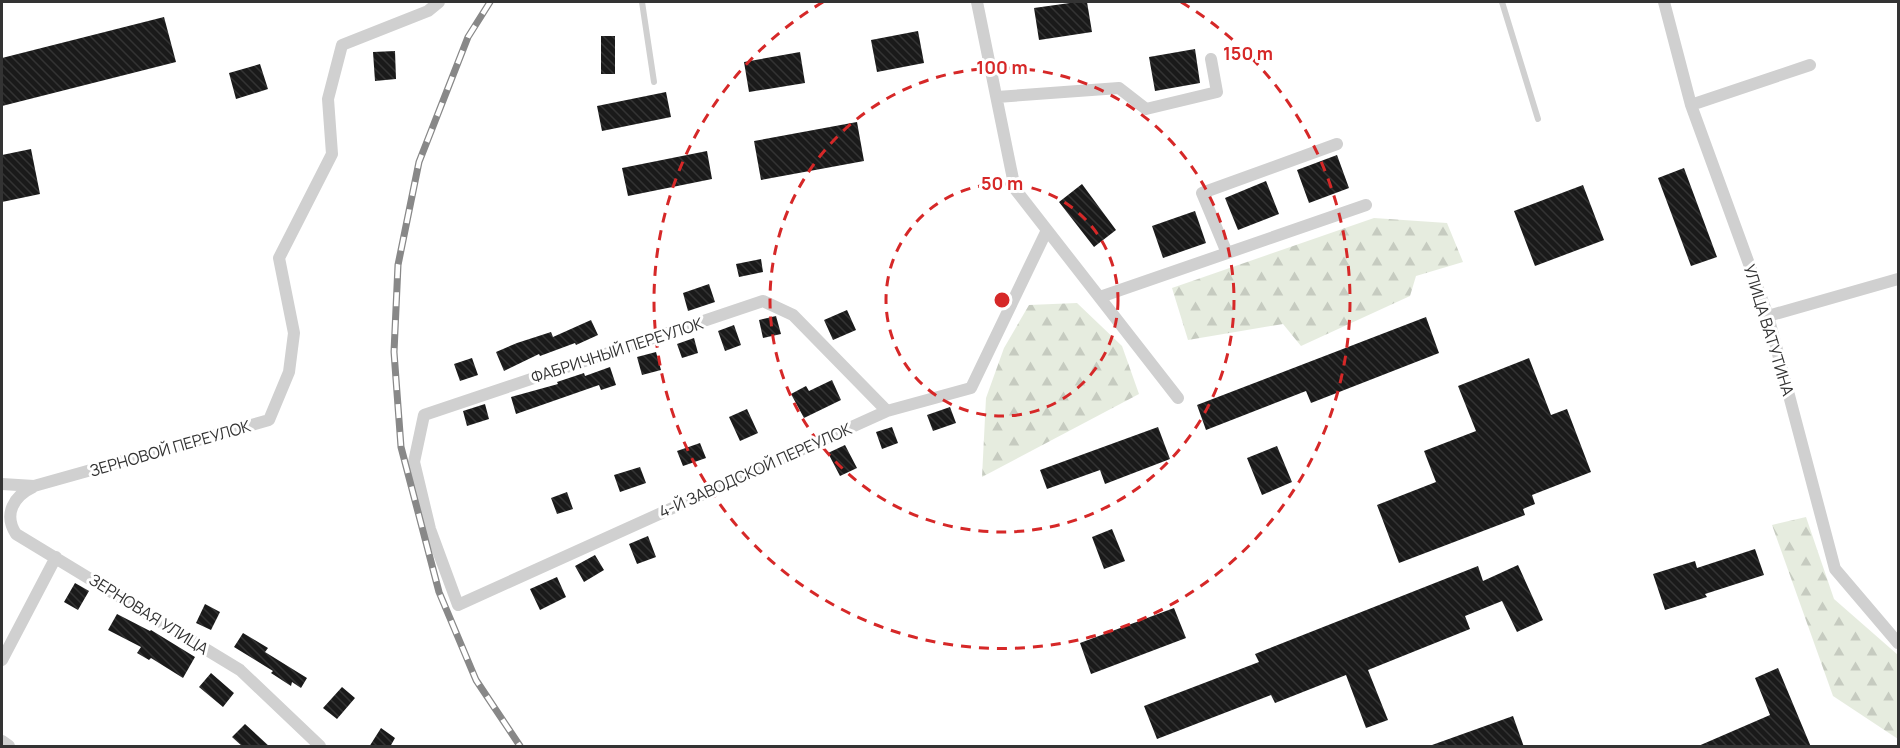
<svg xmlns="http://www.w3.org/2000/svg" width="1900" height="748" font-family="Manrope,sans-serif">
<defs>
<pattern id="forest-firs" width="22" height="20" patternUnits="userSpaceOnUse" patternTransform="scale(1.5)"><rect width="22" height="20" fill="#e6ecdf"/><path d="M5 1l3.5 6h-7zM16 11l3.5 6h-7z" fill="#c6cbc0"/></pattern>
<pattern id="building-back-hatch" width="6" height="6" patternUnits="userSpaceOnUse" patternTransform="scale(1.5)"><rect width="6" height="6" fill="#1a1a1a"/><path d="M-1 5l2 2M0 0l6 6M5-1l2 2" fill="none" stroke="#333"/></pattern>
</defs>
<rect width="100%" height="100%" fill="#fff"/>
<!-- forest -->
<path fill="url(#forest-firs)" d="M 1374,218 L 1447,223 L 1463,262 L 1416,276 L 1410,296 L 1301,346 L 1283,324 L 1188,340 L 1172,288 Z
M 1077,303 L 1122,346 L 1139,394 L 982,477 L 986,398 L 1004,348 L 1029,305 Z
M 1806,517 L 1834,599 L 1898,655 L 1898,739 L 1833,696 L 1772,525 Z"/>
<!-- building -->
<path fill="url(#building-back-hatch)" d="M 1077,2 L 1087,2 L 1092,32 L 1039,40 L 1034,8 Z
M 164,17 L 176,62 L 2,106 L 2,58 Z
M 918,31 L 924,63 L 877,72 L 871,40 Z
M 601,36 L 615,36 L 615,74 L 601,74 Z
M 1195,49 L 1200,83 L 1155,91 L 1149,57 Z
M 395,51 L 396,79 L 375,81 L 373,52 Z
M 800,52 L 805,83 L 749,92 L 744,62 Z
M 260,64 L 268,89 L 236,99 L 229,73 Z
M 666,92 L 671,117 L 602,131 L 597,106 Z
M 857,122 L 864,161 L 761,180 L 754,141 Z
M 31,149 L 40,194 L 2,202 L 2,155 Z
M 707,151 L 712,179 L 628,196 L 622,168 Z
M 1337,155 L 1349,188 L 1309,203 L 1297,170 Z
M 1684,168 L 1717,257 L 1691,266 L 1658,178 Z
M 1266,181 L 1279,214 L 1238,230 L 1225,198 Z
M 1082,184 L 1116,230 L 1094,247 L 1059,202 Z
M 1583,185 L 1604,240 L 1535,266 L 1514,211 Z
M 1195,211 L 1206,243 L 1163,258 L 1152,226 Z
M 761,259 L 763,272 L 739,277 L 736,264 Z
M 709,284 L 715,302 L 688,311 L 683,293 Z
M 847,310 L 856,330 L 833,340 L 824,320 Z
M 776,316 L 781,334 L 763,338 L 759,320 Z
M 1426,317 L 1439,353 L 1311,403 L 1306,391 L 1206,430 L 1197,405 Z
M 591,320 L 598,335 L 576,345 L 575,343 L 540,356 L 539,354 L 504,371 L 496,352 L 517,343 L 551,332 L 553,337 Z
M 734,325 L 741,345 L 725,351 L 718,331 Z
M 694,338 L 698,353 L 682,358 L 677,344 Z
M 656,352 L 661,370 L 642,375 L 637,357 Z
M 472,358 L 478,375 L 460,381 L 454,364 Z
M 1529,358 L 1551,415 L 1567,409 L 1591,472 L 1532,495 L 1535,504 L 1523,509 L 1525,515 L 1399,563 L 1377,505 L 1436,482 L 1424,451 L 1476,431 L 1458,386 Z
M 610,367 L 616,385 L 601,390 L 599,385 L 516,414 L 511,397 L 558,384 L 557,382 L 584,373 L 585,376 Z
M 832,380 L 841,400 L 804,418 L 791,394 L 806,386 L 809,391 Z
M 485,404 L 489,419 L 467,426 L 463,411 Z
M 950,407 L 956,423 L 933,431 L 927,415 Z
M 747,409 L 758,433 L 740,441 L 729,417 Z
M 892,427 L 898,443 L 882,449 L 876,432 Z
M 1158,427 L 1170,459 L 1105,484 L 1100,470 L 1047,489 L 1040,470 Z
M 700,443 L 706,458 L 683,466 L 677,451 Z
M 845,445 L 857,468 L 840,476 L 828,453 Z
M 1277,446 L 1292,482 L 1262,495 L 1247,458 Z
M 640,467 L 646,483 L 620,492 L 614,475 Z
M 567,492 L 573,509 L 557,514 L 551,498 Z
M 1112,529 L 1125,561 L 1104,569 L 1092,537 Z
M 648,536 L 656,557 L 637,564 L 629,544 Z
M 1755,549 L 1764,575 L 1705,594 L 1707,597 L 1665,610 L 1653,574 L 1695,561 L 1697,568 Z
M 595,555 L 604,570 L 584,582 L 575,566 Z
M 1518,565 L 1543,620 L 1517,632 L 1502,601 L 1465,616 L 1470,629 L 1368,670 L 1388,720 L 1366,728 L 1346,675 L 1275,703 L 1271,695 L 1157,739 L 1144,706 L 1259,662 L 1255,654 L 1478,566 L 1483,581 Z
M 557,577 L 566,597 L 540,610 L 530,589 Z
M 75,583 L 89,591 L 78,610 L 64,602 Z
M 205,604 L 220,612 L 211,630 L 196,623 Z
M 1174,608 L 1186,638 L 1091,674 L 1080,643 Z
M 117,614 L 150,631 L 151,630 L 195,657 L 183,678 L 151,658 L 149,660 L 137,653 L 141,647 L 108,630 Z
M 243,633 L 268,648 L 265,652 L 307,678 L 301,688 L 292,682 L 291,686 L 271,673 L 273,671 L 234,647 Z
M 1778,668 L 1811,747 L 1696,747 L 1770,715 L 1755,678 Z
M 211,673 L 234,693 L 223,707 L 199,687 Z
M 342,687 L 355,698 L 337,719 L 323,708 Z
M 1513,716 L 1524,747 L 1433,747 L 1432,745 Z
M 245,724 L 270,747 L 243,747 L 232,737 Z
M 381,728 L 395,738 L 390,747 L 369,747 Z"/>
<g fill="none" stroke-linecap="round" stroke-linejoin="round">
<!-- lane -->
<path stroke="#d0d0d0" stroke-width="6" d="M 642,2 L 654,82
M 1502,2 L 1538,119"/>
<!-- street -->
<path stroke="#d0d0d0" stroke-width="12" d="M 977,2 L 1015,189 L 1178,398
M 1664,2 L 1691,105 L 1768,316 L 1835,569 L 1898,643
M 997,97 L 1119,88 L 1146,109 L 1217,92 L 1211,59
M 1691,105 L 1810,65
M 1227,253 L 1202,193 L 1337,144
M 1100,297 L 1366,205
M 1768,316 L 1898,279
M 887,411 L 793,315 L 763,301 L 424,415 L 414,462 L 430,529 L 458,605 L 887,411 L 971,388 L 1047,230
M 2,484 L 34,486 L 269,420 L 289,372 L 294,333 L 279,258 L 332,154 L 328,99 L 342,45 L 428,11 L 439,2
M 33,487 C 14,496 3,514 16,534 L 240,670 L 320,746
M 2,660 L 56,557
M 2,741 L 9,746"/>
<!-- rail casing -->
<g stroke="#888" stroke-width="7">
<path id="rail" d="M 490,2 L 468,37 L 419,162 L 398,265 L 394,352 L 401,447 L 439,592 L 476,680 L 520,746"/>
</g>
<!-- rail -->
<use href="#rail" stroke="#fff" stroke-width="4.5" stroke-dasharray="14" stroke-linecap="butt"/>
</g>
<!-- distance rings -->
<g fill="none" stroke="#d62828" stroke-width="3" stroke-dasharray="10 8">
<circle cx="1002" cy="300" r="116"/>
<circle cx="1002" cy="300" r="232"/>
<path d="M1181 2A348 348 0 1 1 823 2"/>
</g>
<g text-anchor="middle" stroke-width="6" stroke-linejoin="round" paint-order="stroke">
<!-- street labels -->
<g font-size="16" fill="#333" stroke="#fff">
<text transform="translate(1769 330) rotate(73)" y="6">УЛИЦА ВАТУТИНА</text>
<text transform="translate(617 350) rotate(-18)" y="6">ФАБРИЧНЫЙ ПЕРЕУЛОК</text>
<text transform="translate(170 448) rotate(-16)" y="6">ЗЕРНОВОЙ ПЕРЕУЛОК</text>
<text transform="translate(755 470) rotate(-24)" y="6">4-Й ЗАВОДСКОЙ ПЕРЕУЛОК</text>
<text transform="translate(149 614) rotate(32)" y="6">ЗЕРНОВАЯ УЛИЦА</text>
</g>
</g>
<circle cx="1002" cy="300" r="9" fill="#d62828" stroke="#fff" stroke-width="3"/>
<g font-size="18" text-anchor="middle" font-weight="bold" fill="#d62828" stroke="#fff" stroke-width="6" stroke-linejoin="round" paint-order="stroke">
<text x="1248" y="60">150 m</text>
<text x="1002" y="74">100 m</text>
<text x="1002" y="190">50 m</text>
</g>
<!-- border -->
<rect width="1900" height="748" fill="none" stroke="#333333" stroke-width="6"/>
</svg>
